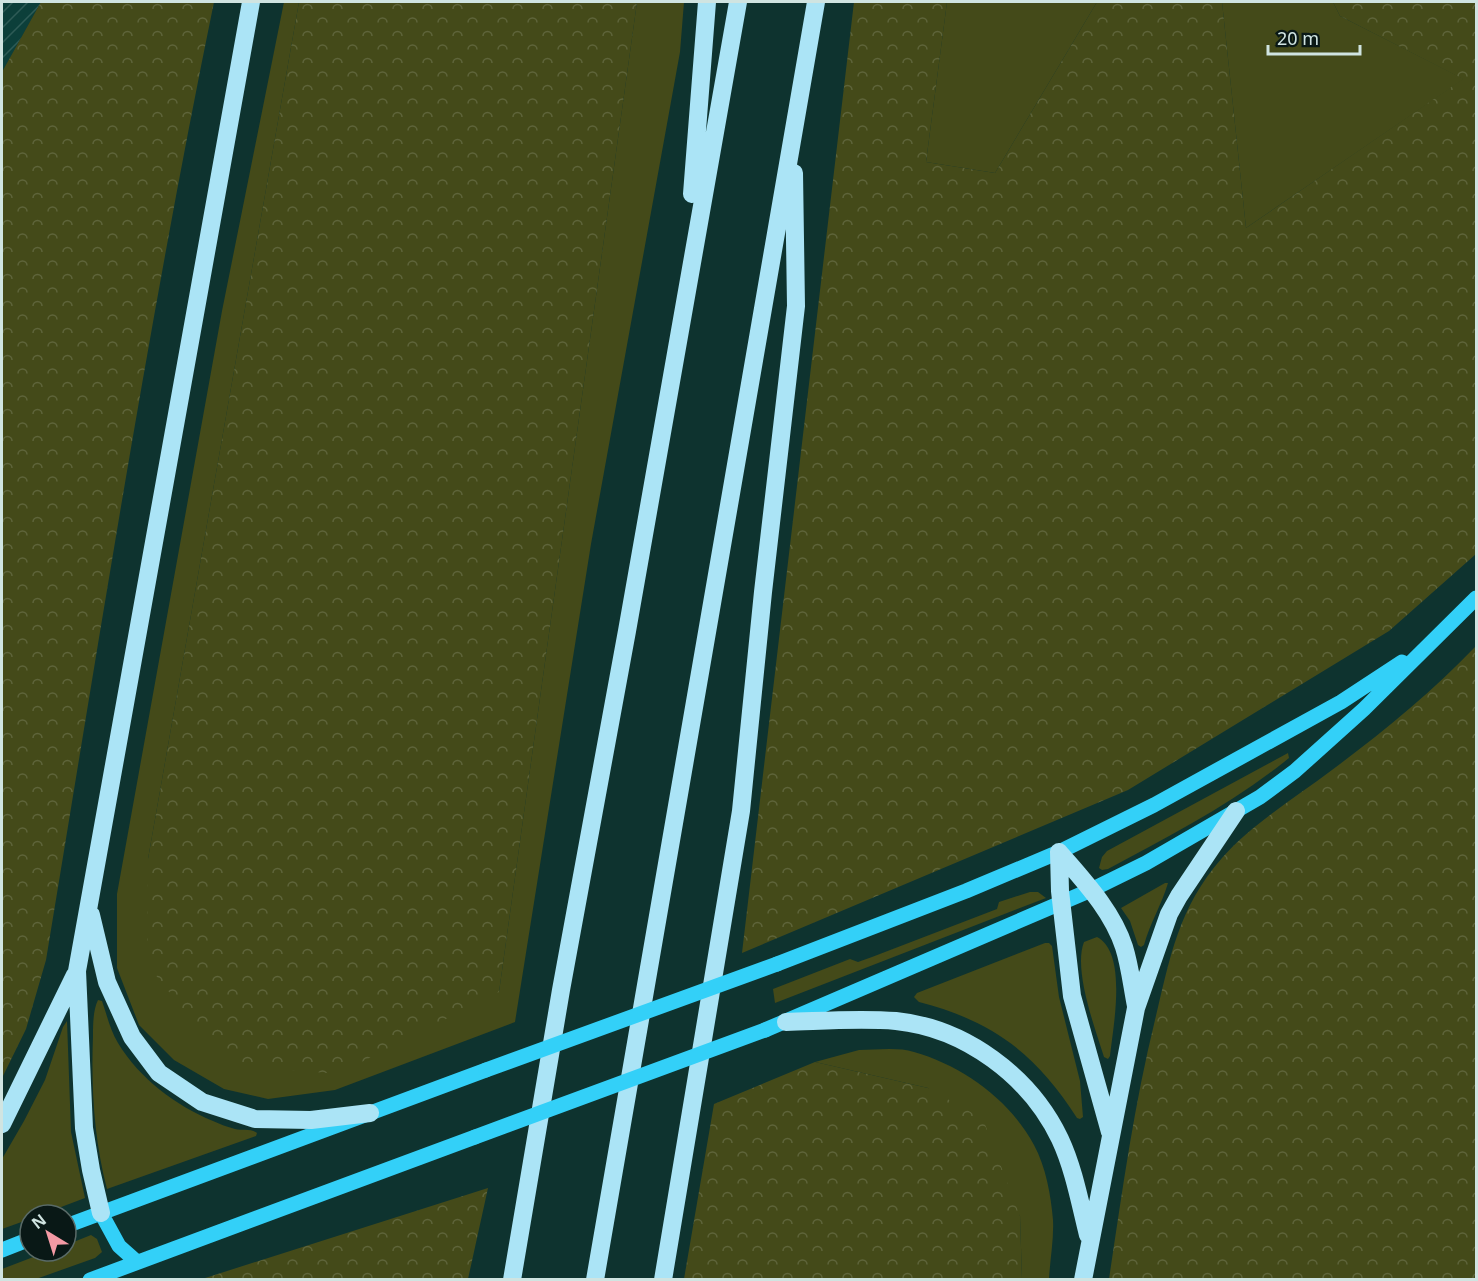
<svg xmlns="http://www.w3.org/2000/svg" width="1478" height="1281" font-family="'Noto Sans',sans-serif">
<defs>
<pattern id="industrial-furrows" width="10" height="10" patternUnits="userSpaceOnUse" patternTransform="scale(1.5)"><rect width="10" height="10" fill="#0c3f3a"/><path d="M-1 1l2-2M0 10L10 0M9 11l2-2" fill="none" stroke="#2e5b56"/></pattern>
<pattern id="forest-crowns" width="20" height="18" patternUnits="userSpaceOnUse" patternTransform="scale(1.5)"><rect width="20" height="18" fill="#444a19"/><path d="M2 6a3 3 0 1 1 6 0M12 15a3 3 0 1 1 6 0" fill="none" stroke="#5e643a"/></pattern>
</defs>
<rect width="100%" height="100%" fill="#0e332f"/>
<!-- industrial -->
<path fill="url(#industrial-furrows)" d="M 2,2 L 41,2 L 2,72 Z"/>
<!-- grass -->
<path fill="#444a19" d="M 284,2 L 299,2 L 148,859 L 499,992 L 637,2 L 684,2 L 680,52 L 591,544 L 515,1022 L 335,1090 L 268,1099 L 224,1089 L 174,1060 L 139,1025 L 117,968 L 117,894 L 222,311 Z
M 947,2 L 1097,2 L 995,173 L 926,162 Z
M 1222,2 L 1333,2 L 1340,16 L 1464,79 L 1246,228 Z
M 1288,753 L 1289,758 C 1234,803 1170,836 1108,869 L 1102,870 L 1099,868 L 1102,857 L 1107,851 Z
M 1165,883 L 1168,883 C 1162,904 1150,923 1144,945 L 1141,947 L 1138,945 L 1130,921 L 1121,908 Z
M 1030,892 L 1038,892 L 1046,898 L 775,1003 L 773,989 L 850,959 L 858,962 L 872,957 L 997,909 L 999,902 Z
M 1097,937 C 1128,953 1113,1027 1110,1056 L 1108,1059 L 1104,1057 C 1095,1028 1073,970 1084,942 Z
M 1045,943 L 1049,943 L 1052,946 L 1059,997 L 1080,1081 L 1083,1117 L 1080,1119 L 1077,1118 C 1036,1054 993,1021 919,1002 L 914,997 L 917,993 Z
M 98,1000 L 102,1001 C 107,1015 110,1030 118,1043 C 140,1079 175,1105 213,1121 C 220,1124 227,1127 235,1129 C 242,1131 250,1128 257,1133 L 256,1136 L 107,1189 C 94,1139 91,1088 93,1036 C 93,1025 93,1010 98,1000 Z
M 67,1021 L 71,1132 L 85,1198 L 40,1215 L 30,1215 L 30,1219 L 2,1229 L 2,1159 L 24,1121 L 45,1080 L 63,1027 Z
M 859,1050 C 876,1050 898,1047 914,1052 C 963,1066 1010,1100 1034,1145 C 1046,1167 1051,1196 1053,1220 C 1054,1239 1050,1260 1049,1279 L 1022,1279 L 1020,1216 L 928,1088 L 815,1062 Z
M 91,1235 L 97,1239 L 102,1252 L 95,1258 L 36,1279 L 2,1279 L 2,1269 L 49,1251 L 66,1251 L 66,1245 Z"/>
<!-- forest -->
<path fill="url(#forest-crowns)" d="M 41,2 L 214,2 C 149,319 99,640 46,960 L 26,1029 L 2,1078 L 2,72 Z
M 299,2 L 637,2 L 499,992 L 338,1074 L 244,1066 L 195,1025 L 147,964 L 148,859 Z
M 854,2 L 947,2 L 926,162 L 995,173 L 1097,2 L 1222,2 L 1246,228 L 1463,79 L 1340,16 L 1333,2 L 1476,2 L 1476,554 L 1389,631 L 1128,790 L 742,953 Z
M 1476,646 L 1476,1279 L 1109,1279 C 1122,1193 1134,1105 1155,1020 C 1170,958 1178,908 1222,858 C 1252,824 1295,798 1332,770 C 1383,732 1432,692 1476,646 Z
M 815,1062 L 928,1088 L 983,1119 L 1020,1216 L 1022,1279 L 684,1279 L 714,1104 Z
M 488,1188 L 468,1279 L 202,1279 Z"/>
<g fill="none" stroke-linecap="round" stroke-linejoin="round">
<!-- primary -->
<path stroke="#33d0f8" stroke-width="15" d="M 777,964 L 966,891 L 1059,852 L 1154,805 L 1341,702 L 1402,662
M 765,1030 L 1091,890 L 1146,863 L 1260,797 L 1295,771 L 1364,709 L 1476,598
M 101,1213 L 119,1246 L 137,1262
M 66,1226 L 486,1070
M 2,1250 L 30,1239
M 90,1280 L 475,1137"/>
<!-- motorway -->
<path stroke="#abe4f6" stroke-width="18" d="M 692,194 L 707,2
M 1059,852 L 1060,891 L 1072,996 L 1110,1132
M 1059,852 C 1083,880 1112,910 1124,947 C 1130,966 1132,986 1136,1006
M 91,915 L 107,982 L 132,1037 L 159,1073 L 202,1102 L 255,1119 L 311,1120 L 370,1113
M 786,1022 C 822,1021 859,1018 896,1021 C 965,1028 1030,1076 1060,1139 C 1074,1169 1080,1203 1088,1235
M 2,1124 L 75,975
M 101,1213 L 91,1170 L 84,1128 L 77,971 L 251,2
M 512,1280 L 561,990 L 627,631 L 738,2
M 595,1280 L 816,2
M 663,1280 L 741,811 L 763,592 L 796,306 L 794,173
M 1083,1280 L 1136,1008 L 1169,914 L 1179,896 L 1236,811"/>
<!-- primary-bridge -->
<path stroke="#33d0f8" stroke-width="15" d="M 486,1070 L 777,964
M 475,1137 L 765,1030"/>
</g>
<!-- border -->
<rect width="1478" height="1281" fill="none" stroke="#d0e4e1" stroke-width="6"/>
<!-- north arrow -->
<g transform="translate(48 1233) rotate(322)"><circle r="28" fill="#091816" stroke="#596a67" stroke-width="1.5"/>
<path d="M0-4.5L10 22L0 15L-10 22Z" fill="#f49aa5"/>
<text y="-9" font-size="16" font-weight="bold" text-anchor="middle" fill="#d0e4e1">N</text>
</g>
<!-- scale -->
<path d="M1268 45v9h92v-9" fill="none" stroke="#d0e4e1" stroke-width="3"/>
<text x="1277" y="45" font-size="18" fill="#d0e4e1" stroke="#091816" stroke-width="4.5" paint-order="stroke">20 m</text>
</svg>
